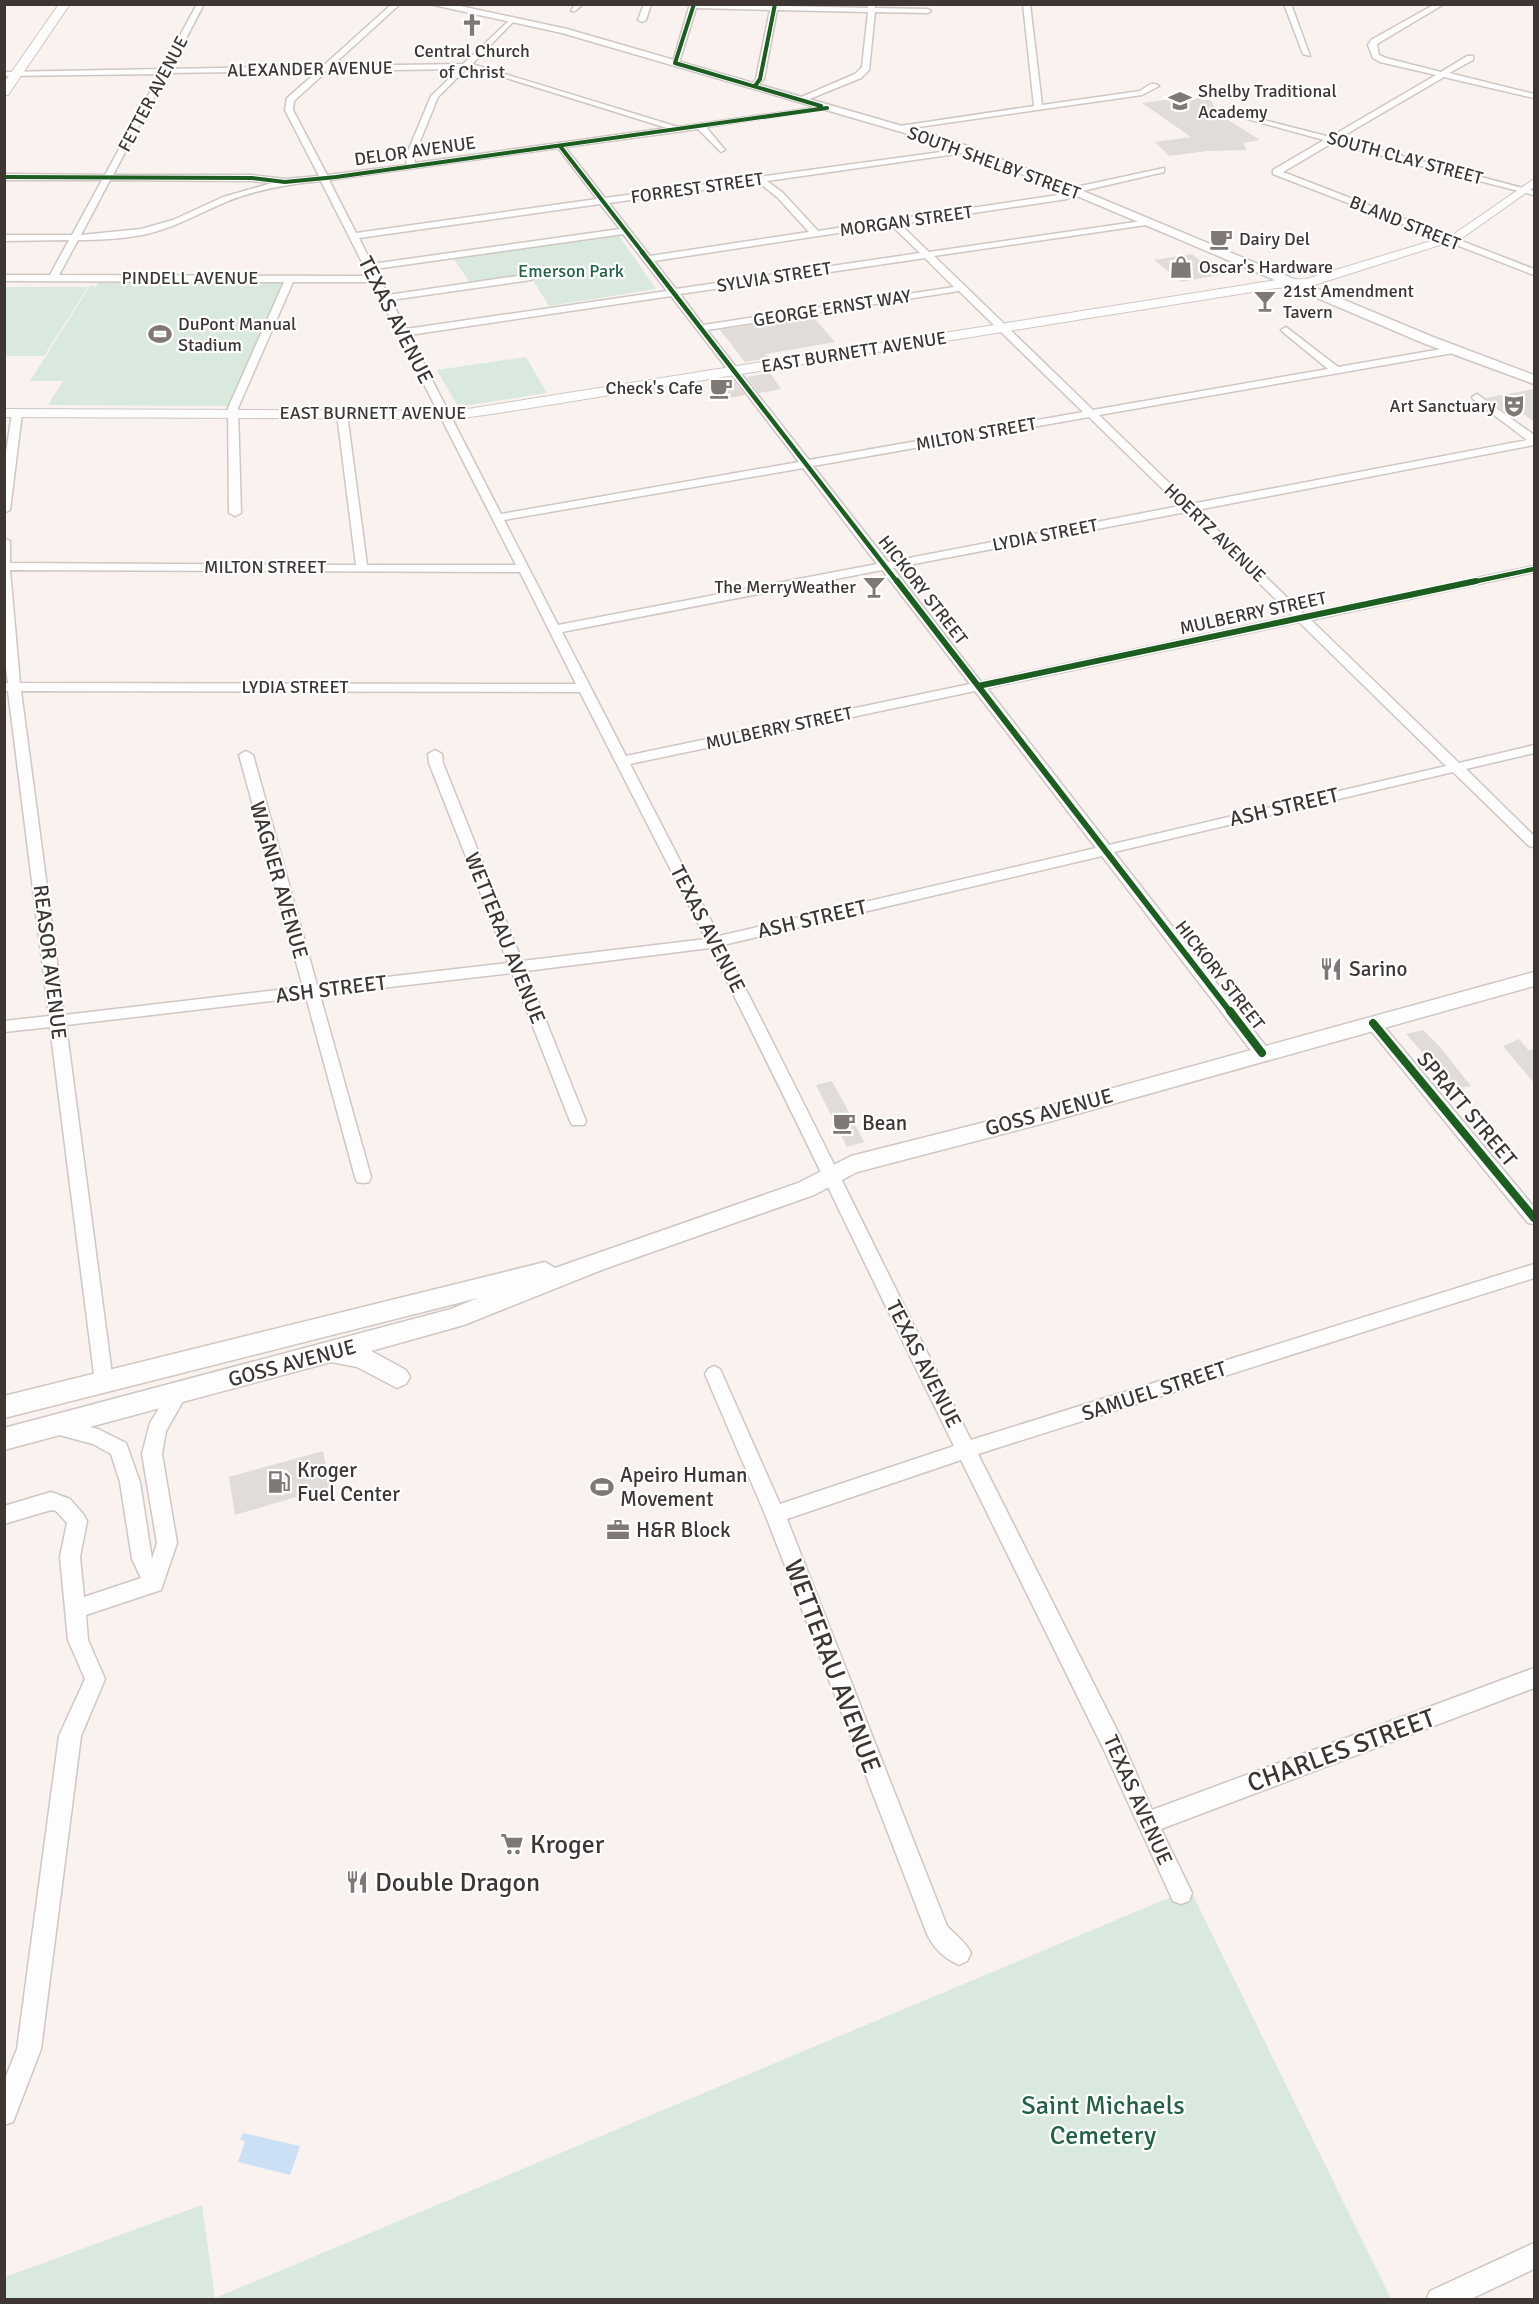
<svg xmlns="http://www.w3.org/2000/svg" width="1539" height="2304" font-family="Signika,sans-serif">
<rect width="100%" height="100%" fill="#f9f2ef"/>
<!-- green -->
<path fill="#dae9de" d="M 617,233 L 656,289 L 549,306 L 529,274 L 471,284 L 452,257 Z
M 98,282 L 267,283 L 283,283 L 228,406 L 48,405 L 63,381 L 30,381 L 90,286 L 96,287 Z
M 5,287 L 88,287 L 44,356 L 5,356 Z
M 526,357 L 547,393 L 458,407 L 437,370 Z
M 1190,1889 L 1391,2299 L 5,2300 L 5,2277 L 202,2205 L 215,2298 Z"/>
<!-- water -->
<path fill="#cce0f5" d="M 243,2133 L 300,2146 L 290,2175 L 238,2162 L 245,2141 L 240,2140 Z"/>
<!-- building -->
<path fill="#e1dcd7" d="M 1195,96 L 1202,100 L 1211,100 L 1217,113 L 1260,140 L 1243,143 L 1247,150 L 1207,151 L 1169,156 L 1155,142 L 1191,137 L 1142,103 Z
M 1192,254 L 1219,275 L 1181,282 L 1154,260 Z
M 803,317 L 813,317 L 835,342 L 766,354 L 769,358 L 745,362 L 720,330 Z
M 770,373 L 781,389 L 759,393 L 747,377 Z
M 732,379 L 745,395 L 725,399 L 712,382 Z
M 1534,389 L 1534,422 L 1522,413 L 1510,415 L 1486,398 Z
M 1423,1030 L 1439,1046 L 1471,1086 L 1455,1089 L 1406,1034 Z
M 1519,1039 L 1529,1051 L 1534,1049 L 1534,1083 L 1503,1046 Z
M 832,1081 L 844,1103 L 864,1142 L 847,1147 L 816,1085 Z
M 323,1451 L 330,1487 L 235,1515 L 229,1477 Z"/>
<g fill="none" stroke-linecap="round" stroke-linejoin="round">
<!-- minor casing -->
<g stroke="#cec7c4" stroke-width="3">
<path id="minor" d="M 197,4 L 204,4 L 170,69 L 323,66 L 392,4 L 400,4 L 332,66 L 463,64 L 513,17 L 515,20 L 472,64 L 678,127 L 827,106 L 831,108 L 706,127 L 725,150 L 721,152 L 698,129 L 565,147 L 605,198 L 970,148 L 974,150 L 970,152 L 767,181 L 783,193 L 818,231 L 1065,194 L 1076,187 L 1164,168 L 1164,172 L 1082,191 L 1067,199 L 900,224 L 929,252 L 1149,220 L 1150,222 L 1146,225 L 934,256 L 1093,410 L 1328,369 L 1283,332 L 1281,330 L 1286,327 L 1338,367 L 1453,347 L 1458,350 L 1453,353 L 1099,415 L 1191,504 L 1527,440 L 1473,399 L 1472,397 L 1477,394 L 1534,435 L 1534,445 L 1197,510 L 1304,614 L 1534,566 L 1534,572 L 1311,620 L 1459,763 L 1534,745 L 1534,753 L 1466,769 L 1534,836 L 1534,847 L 1529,846 L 1453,772 L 1114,852 L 1268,1049 L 1270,1053 L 1268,1057 L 1256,1057 L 1102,856 L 723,945 C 808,1109 888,1275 971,1440 L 1534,1264 L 1534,1278 L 978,1454 L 1121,1738 L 1152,1810 L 1534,1668 L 1534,1688 L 1161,1829 L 1192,1893 L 1189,1901 L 1181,1904 L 1173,1901 L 1105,1752 L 961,1460 L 787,1519 L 947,1926 C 955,1935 966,1942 971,1953 L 967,1961 L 959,1965 C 944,1958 934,1949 927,1934 L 765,1514 L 705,1374 L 708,1369 L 714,1366 L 720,1369 L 780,1504 L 954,1446 C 872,1280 794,1113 710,948 L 526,971 L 586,1121 L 584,1125 L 572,1125 L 570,1121 L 512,973 L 320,995 L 371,1177 L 369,1182 L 363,1183 L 357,1182 L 355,1177 L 306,997 L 66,1025 L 113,1382 L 111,1387 L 104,1390 L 97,1387 L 95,1382 L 50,1027 L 4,1032 L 4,1021 L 49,1016 L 8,691 L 4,691 L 4,683 L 8,683 L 4,653 L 4,538 L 10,541 L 10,563 L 356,565 L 337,414 L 342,411 L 347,414 L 367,565 L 516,565 L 372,282 L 293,282 L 238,408 L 241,513 L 235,516 L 229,513 L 228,408 L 284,282 L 4,281 L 4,275 L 50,275 L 69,240 L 4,241 L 4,235 L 72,235 L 102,180 L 4,180 L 4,174 L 105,175 L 160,74 L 4,76 L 4,72 L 162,69 ZM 467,68 L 474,68 L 667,128 L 415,163 L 414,156 L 438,97 ZM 459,69 L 431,96 L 406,156 L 407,165 L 327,175 L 293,110 L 294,101 L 327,71 ZM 318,71 L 287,98 L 285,110 L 319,176 L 285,179 L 252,175 L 113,175 L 167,73 ZM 558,148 L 597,199 L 356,233 L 329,180 ZM 110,180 L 252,181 L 272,183 L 223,197 L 173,220 L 141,229 L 81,235 ZM 321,181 L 369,276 L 59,275 L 78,240 C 99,240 121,239 142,235 C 173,229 199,213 228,201 C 258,189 289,184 321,181 ZM 758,182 L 777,197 L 809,232 L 650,256 L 609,203 ZM 600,204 L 620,229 L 372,264 L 359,238 ZM 891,225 L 920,253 L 676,289 L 654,261 ZM 623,234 L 667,291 L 406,329 L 391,300 L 531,280 L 536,277 L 531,274 L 388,295 L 375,269 ZM 925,258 L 954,287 L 703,325 L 680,294 ZM 959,291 L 1083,412 L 809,460 L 707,330 ZM 671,296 L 799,462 L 501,514 L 409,335 ZM 1089,417 L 1180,506 L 888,562 L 813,466 ZM 803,468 L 877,564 L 558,625 L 504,520 ZM 1186,512 L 1293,616 L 981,682 L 893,568 ZM 10,570 L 520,572 L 576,684 L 20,683 ZM 882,570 L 970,684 L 626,756 L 562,632 ZM 1299,622 L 1446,766 L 1109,845 L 987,688 ZM 21,691 L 580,692 L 706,939 L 522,961 L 443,763 L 442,754 L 435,750 L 428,754 L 429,763 L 508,963 L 317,985 L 253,755 L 246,751 L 239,755 L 303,987 L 64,1015 ZM 975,691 L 1096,848 L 719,936 L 630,764 Z
M 575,4 L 583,4 L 575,11 L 571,11 Z
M 644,4 L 651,4 L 646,20 L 642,22 L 638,20 Z
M 690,4 L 868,8 L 868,4 L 875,4 L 875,8 L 928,9 L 931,11 L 928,13 L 875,12 L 869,70 L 861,78 L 802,102 L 799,102 L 799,98 L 855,74 L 862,67 L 868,12 L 777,10 L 764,79 L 755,88 L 751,86 L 756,79 L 770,10 L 696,8 L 679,63 L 672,65 Z
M 1023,4 L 1030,4 L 1042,105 L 1140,91 C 1146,88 1151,80 1159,86 L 1142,95 L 897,130 L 896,128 L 900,126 L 1034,106 Z
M 1284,4 L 1291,4 L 1310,56 L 1303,54 Z
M 1435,4 L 1444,4 L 1377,44 L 1379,55 L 1386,58 L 1441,72 L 1467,56 L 1473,56 L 1473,60 L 1449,73 L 1534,94 L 1534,98 L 1444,77 L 1338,139 L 1534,191 L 1534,195 L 1332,143 L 1283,172 L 1534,269 L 1534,275 L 1273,174 L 1273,170 L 1324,140 L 1236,116 L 1240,114 L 1330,137 L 1436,75 L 1380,62 L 1373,58 L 1368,45 L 1371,40 Z
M 17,410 L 22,413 L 10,510 L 4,513 L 4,466 L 12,413 Z
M 1373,1018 L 1378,1019 L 1534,1207 L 1534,1224 L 1528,1223 L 1368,1027 L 1365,1023 L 1368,1019 Z
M 178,1386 L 185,1388 L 187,1394 L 166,1431 L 162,1454 L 177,1543 L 161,1590 L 86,1615 L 88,1640 L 105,1679 L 81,1736 L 41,2049 L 13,2122 L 4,2125 L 4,2081 L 17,2049 L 59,1736 L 85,1679 L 68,1640 L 60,1557 L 67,1523 L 56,1511 L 51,1510 L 4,1524 L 4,1506 L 51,1492 L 70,1499 L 84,1515 L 87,1521 L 80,1557 L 84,1597 L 141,1578 L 132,1559 L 120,1482 L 111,1454 L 93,1444 L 48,1432 L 46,1426 L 48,1420 L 55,1418 L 98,1429 L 126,1443 L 140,1482 L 152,1559 L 157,1543 L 142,1454 L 150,1423 L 171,1388 Z
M 1534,2243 L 1534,2269 L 1469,2300 L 1426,2300 L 1430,2291 Z"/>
</g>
<!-- tertiary casing -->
<g stroke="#cec7c4" stroke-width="2">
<path id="tertiary" d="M 1534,179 L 1534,187 L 1462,238 L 1311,286 L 1276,288 L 498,413 L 455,419 L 4,417 L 4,409 L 455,411 L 1276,280 L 1306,279 L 1454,234 Z"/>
</g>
<!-- secondary casing -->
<g stroke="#cec7c4" stroke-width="3">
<path id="secondary" d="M 429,4 L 451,4 L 567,29 L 954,141 L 1071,186 L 1433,337 L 1534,375 L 1534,384 L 1423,343 L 1063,190 L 946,145 L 562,33 Z
M 1534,972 L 1534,986 L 1041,1124 L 857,1172 L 814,1195 L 604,1269 L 464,1325 L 371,1351 L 406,1370 L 410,1377 L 406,1384 L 397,1388 L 357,1367 L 331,1362 L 4,1450 L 4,1428 L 451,1309 L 478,1298 L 4,1418 L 4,1396 L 545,1262 L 555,1268 L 798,1183 L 851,1156 L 1041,1108 Z"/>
</g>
<!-- primary casing -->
<g stroke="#cec7c4" stroke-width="2">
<path id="primary" d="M 59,4 L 70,4 L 8,95 L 4,95 L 4,83 Z"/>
</g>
<!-- minor -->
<use href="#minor" fill="#fefdfd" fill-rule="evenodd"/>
<!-- tertiary -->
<use href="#tertiary" fill="#fefdfd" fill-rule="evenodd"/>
<!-- secondary -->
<use href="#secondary" fill="#fefdfd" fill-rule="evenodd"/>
<!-- primary -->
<use href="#primary" fill="#fefdfd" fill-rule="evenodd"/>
<!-- cycleway-far3 casing -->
<g stroke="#fff" stroke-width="5">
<path id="cycleway-far3" d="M 694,4 L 675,63 L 821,106
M 755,86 L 760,79 L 775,4
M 560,146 L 643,253
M 4,177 L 252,178 L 285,182 L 336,177 L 827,108"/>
</g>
<!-- cycleway-far2 casing -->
<g stroke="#fff" stroke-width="7">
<path id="cycleway-far2" d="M 642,252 L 898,583
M 1468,583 L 1534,569"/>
</g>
<!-- cycleway-far1 casing -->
<g stroke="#fff" stroke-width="9">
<path id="cycleway-far1" d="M 897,581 L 1231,1013
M 978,686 L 1476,581"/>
</g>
<!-- cycleway casing -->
<g stroke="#fff" stroke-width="12">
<path id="cycleway" d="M 1230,1011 L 1262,1053
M 1373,1023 L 1534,1218"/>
</g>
<!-- cycleway-far3 -->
<use href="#cycleway-far3" stroke="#1b5e20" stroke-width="4"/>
<!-- cycleway-far2 -->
<use href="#cycleway-far2" stroke="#1b5e20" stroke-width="4.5"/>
<!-- cycleway-far1 -->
<use href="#cycleway-far1" stroke="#1b5e20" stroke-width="6"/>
<!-- cycleway -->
<use href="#cycleway" stroke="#1b5e20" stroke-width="8"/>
</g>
<!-- icons -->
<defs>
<g id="church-bare" transform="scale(1.8)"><path d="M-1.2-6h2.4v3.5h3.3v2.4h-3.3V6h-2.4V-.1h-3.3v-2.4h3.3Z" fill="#7f7874" stroke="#fff" stroke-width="2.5" paint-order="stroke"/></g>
<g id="school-bare" transform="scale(1.8)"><path d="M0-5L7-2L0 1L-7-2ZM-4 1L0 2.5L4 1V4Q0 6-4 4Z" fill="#7f7874" stroke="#fff" stroke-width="2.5" paint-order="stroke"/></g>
<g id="cafe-bare" transform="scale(1.8)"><path d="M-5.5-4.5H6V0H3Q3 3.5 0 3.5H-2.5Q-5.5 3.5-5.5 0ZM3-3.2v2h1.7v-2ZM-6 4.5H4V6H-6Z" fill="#7f7874" stroke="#fff" stroke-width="2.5" paint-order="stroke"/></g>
<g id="shop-bare" transform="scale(1.8)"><path d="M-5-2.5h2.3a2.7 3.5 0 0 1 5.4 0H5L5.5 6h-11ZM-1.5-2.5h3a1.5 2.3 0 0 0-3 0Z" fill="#7f7874" stroke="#fff" stroke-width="2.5" paint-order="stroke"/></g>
<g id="bar-bare" transform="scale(1.8)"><path d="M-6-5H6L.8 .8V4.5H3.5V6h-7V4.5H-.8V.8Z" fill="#7f7874" stroke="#fff" stroke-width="2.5" paint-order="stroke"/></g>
<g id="stadium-bare" transform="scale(1.8)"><path d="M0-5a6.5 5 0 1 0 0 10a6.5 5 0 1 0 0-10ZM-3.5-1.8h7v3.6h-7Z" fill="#7f7874" stroke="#fff" stroke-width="2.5" paint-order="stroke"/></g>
<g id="theatre-bare" transform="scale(1.8)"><path d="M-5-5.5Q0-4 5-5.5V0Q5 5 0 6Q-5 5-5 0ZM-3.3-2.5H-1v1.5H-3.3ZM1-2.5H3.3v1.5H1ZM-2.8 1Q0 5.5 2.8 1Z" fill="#7f7874" stroke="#fff" stroke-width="2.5" paint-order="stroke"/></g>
<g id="restaurant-bare" transform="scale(1.8)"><path d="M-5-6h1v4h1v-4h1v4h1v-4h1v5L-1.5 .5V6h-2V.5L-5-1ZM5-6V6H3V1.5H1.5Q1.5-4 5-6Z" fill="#7f7874" stroke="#fff" stroke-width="2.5" paint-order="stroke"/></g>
<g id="fuel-bare" transform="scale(1.8)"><path d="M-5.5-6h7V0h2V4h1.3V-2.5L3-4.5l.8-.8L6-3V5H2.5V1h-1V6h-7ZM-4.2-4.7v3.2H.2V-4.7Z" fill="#7f7874" stroke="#fff" stroke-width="2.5" paint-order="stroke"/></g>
<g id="office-bare" transform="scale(1.8)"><path d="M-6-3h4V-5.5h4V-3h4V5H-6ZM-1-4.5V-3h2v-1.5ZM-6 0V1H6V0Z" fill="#7f7874" stroke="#fff" stroke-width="2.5" paint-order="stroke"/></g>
<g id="supermarket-bare" transform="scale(1.8)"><path d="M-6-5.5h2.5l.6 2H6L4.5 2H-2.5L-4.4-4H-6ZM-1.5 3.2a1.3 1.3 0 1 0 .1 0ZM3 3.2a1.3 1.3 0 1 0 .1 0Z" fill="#7f7874" stroke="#fff" stroke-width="2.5" paint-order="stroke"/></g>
</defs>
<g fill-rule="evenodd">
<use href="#church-bare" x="472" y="25"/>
<use href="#school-bare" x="1180" y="101"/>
<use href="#cafe-bare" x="1221" y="239"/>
<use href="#shop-bare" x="1181" y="267"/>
<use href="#bar-bare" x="1265" y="301"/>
<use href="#stadium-bare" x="160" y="334"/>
<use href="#cafe-bare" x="721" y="388"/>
<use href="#theatre-bare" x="1514" y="406"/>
<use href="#bar-bare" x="874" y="587"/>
<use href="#restaurant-bare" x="1331" y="969"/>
<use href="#cafe-bare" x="844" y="1123"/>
<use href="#fuel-bare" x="279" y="1482"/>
<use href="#stadium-bare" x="602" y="1487"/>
<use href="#office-bare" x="618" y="1530"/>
<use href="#supermarket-bare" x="512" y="1844"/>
<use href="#restaurant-bare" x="357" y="1882"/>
</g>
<g text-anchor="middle" stroke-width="4.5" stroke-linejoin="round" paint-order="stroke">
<!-- far-poi labels -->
<g font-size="18" fill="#3e3632" stroke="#fff" text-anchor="start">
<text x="472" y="57" text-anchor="middle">Central Church<tspan x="472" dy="21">of Christ</tspan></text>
<text x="1198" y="97">Shelby Traditional<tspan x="1198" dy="21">Academy</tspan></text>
<text x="1239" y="245">Dairy Del</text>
<text x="1199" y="273">Oscar's Hardware</text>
<text x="1283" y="297">21st Amendment<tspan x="1283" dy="21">Tavern</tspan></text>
<text x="178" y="330">DuPont Manual<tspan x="178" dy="21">Stadium</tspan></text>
<text x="703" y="394" text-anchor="end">Check's Cafe</text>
<text x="1496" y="412" text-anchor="end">Art Sanctuary</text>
<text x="856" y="593" text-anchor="end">The MerryWeather</text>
</g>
<!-- far-street labels -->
<g font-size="18" fill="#3e3632" stroke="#fff">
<text transform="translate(310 69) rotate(-1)" y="6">ALEXANDER AVENUE</text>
<text transform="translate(153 94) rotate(-62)" y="6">FETTER AVENUE</text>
<text transform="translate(415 151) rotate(-8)" y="6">DELOR AVENUE</text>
<text transform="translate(1405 158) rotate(15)" y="6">SOUTH CLAY STREET</text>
<text transform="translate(994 163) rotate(20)" y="6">SOUTH SHELBY STREET</text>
<text transform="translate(697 188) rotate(-8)" y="6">FORREST STREET</text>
<text transform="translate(906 221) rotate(-8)" y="6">MORGAN STREET</text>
<text transform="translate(1405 223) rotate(22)" y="6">BLAND STREET</text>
<text transform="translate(774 277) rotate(-9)" y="6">SYLVIA STREET</text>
<text x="190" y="284">PINDELL AVENUE</text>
<text transform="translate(832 308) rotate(-9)" y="6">GEORGE ERNST WAY</text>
<text transform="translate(854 352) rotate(-9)" y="6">EAST BURNETT AVENUE</text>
<text x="373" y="419">EAST BURNETT AVENUE</text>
<text transform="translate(976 434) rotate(-10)" y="6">MILTON STREET</text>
<text transform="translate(1215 533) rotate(44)" y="6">HOERTZ AVENUE</text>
<text transform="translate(1045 535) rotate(-11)" y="6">LYDIA STREET</text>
<text x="265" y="573">MILTON STREET</text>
<text transform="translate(923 590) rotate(52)" y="6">HICKORY STREET</text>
<text transform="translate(1253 613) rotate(-12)" y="6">MULBERRY STREET</text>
<text x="295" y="693">LYDIA STREET</text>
<text transform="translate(779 728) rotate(-12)" y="6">MULBERRY STREET</text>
<text transform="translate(1220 975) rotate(52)" y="6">HICKORY STREET</text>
</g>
<!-- far-park labels -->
<g font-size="18" fill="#226145" stroke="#fff">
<text x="571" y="277">Emerson Park</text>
</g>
<!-- street labels -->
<g font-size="21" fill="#3e3632" stroke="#fff">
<text transform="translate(396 320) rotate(63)" y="7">TEXAS AVENUE</text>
<text transform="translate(1284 807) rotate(-13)" y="7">ASH STREET</text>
<text transform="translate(279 880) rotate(74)" y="7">WAGNER AVENUE</text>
<text transform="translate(812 919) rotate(-13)" y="7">ASH STREET</text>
<text transform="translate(708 929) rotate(63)" y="7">TEXAS AVENUE</text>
<text transform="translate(505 938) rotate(68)" y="7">WETTERAU AVENUE</text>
<text transform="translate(50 962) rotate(83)" y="7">REASOR AVENUE</text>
<text transform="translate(331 989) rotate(-7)" y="7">ASH STREET</text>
<text transform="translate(1467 1109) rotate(50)" y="7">SPRATT STREET</text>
<text transform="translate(1049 1112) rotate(-15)" y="7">GOSS AVENUE</text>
<text transform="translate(292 1363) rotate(-15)" y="7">GOSS AVENUE</text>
<text transform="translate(924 1364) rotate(63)" y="7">TEXAS AVENUE</text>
<text transform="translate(1154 1391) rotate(-18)" y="7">SAMUEL STREET</text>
<text transform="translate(1138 1800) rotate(66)" y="7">TEXAS AVENUE</text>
</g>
<!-- poi labels -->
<g font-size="21" fill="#3e3632" stroke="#fff" text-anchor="start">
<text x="1349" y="976">Sarino</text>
<text x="862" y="1130">Bean</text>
<text x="297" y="1477">Kroger<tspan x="297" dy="24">Fuel Center</tspan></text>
<text x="620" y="1482">Apeiro Human<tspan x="620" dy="24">Movement</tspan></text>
<text x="636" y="1537">H&amp;R Block</text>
</g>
<!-- near-street labels -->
<g font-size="26" fill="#3e3632" stroke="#fff">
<text transform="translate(833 1666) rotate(69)" y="9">WETTERAU AVENUE</text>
<text transform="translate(1341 1750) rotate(-20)" y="9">CHARLES STREET</text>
</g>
<!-- near-poi labels -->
<g font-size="26" fill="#3e3632" stroke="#fff" text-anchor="start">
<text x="530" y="1853">Kroger</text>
<text x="375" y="1891">Double Dragon</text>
</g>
<!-- near-park labels -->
<g font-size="26" fill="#226145" stroke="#fff">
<text x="1103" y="2114">Saint Michaels<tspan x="1103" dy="30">Cemetery</tspan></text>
</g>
</g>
<!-- border -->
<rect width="1539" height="2304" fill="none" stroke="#3e3632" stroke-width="12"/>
</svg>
